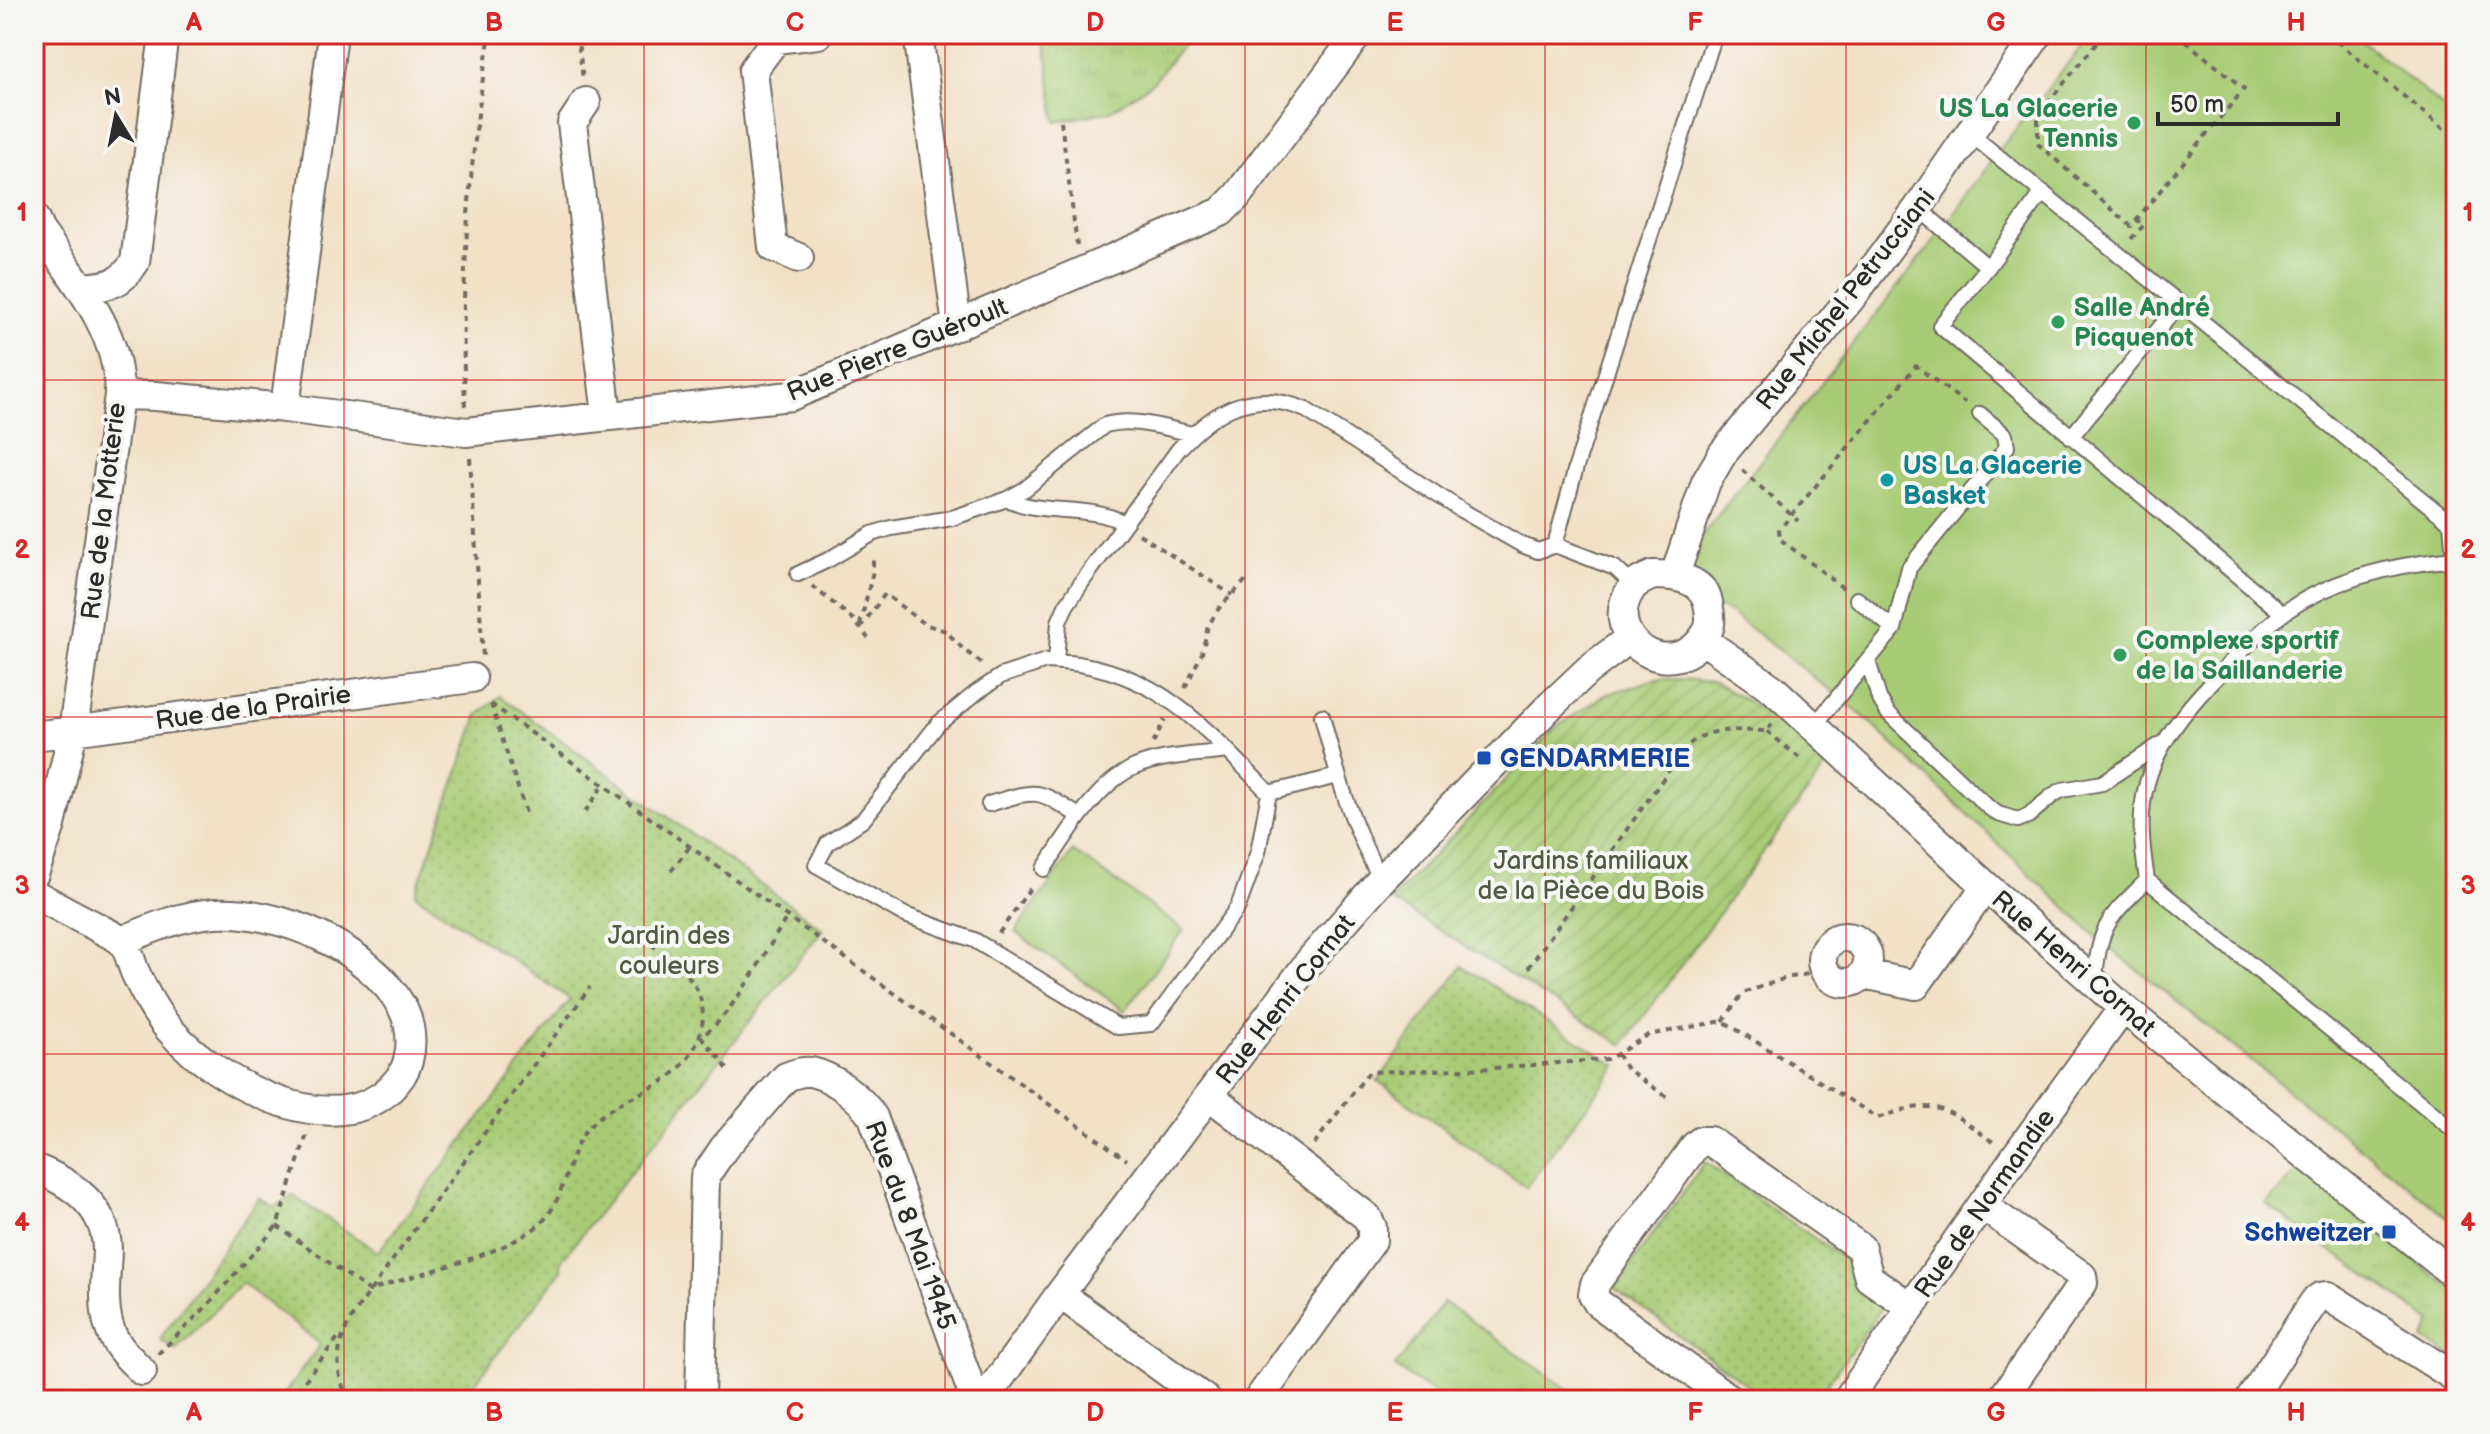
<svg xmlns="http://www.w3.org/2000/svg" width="2490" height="1434" font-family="'Balsamiq Sans',sans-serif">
<defs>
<pattern id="grass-tufts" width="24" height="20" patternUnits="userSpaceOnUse" patternTransform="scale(2)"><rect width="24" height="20" fill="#a8cc76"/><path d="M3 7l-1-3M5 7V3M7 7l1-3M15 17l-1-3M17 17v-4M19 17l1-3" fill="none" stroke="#91af66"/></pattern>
<pattern id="park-dots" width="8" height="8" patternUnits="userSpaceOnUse" patternTransform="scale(2)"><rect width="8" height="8" fill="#a8cc76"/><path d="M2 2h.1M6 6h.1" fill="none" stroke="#91af66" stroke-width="1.8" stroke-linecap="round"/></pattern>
<pattern id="garden-furrows" width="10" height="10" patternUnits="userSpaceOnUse" patternTransform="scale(2)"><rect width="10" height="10" fill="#a8cc76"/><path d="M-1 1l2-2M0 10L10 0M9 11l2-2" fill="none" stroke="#91af66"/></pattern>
</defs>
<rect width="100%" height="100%" fill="#f6f6f2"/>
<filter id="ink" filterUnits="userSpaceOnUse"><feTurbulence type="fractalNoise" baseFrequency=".0125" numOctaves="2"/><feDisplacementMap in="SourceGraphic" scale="16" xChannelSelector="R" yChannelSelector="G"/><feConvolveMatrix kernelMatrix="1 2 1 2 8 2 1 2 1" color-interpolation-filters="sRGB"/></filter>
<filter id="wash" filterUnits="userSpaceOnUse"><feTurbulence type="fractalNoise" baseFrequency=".006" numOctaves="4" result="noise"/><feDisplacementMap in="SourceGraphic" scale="32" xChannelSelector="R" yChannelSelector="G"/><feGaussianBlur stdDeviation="1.8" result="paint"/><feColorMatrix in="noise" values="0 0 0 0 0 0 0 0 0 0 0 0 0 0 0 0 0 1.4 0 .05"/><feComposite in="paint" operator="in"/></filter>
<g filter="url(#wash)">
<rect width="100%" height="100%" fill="#f2e1c7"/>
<!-- grass -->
<path fill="url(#grass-tufts)" stroke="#6a7c50" stroke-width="2" d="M 1044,34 L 1191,34 L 1154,81 L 1111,111 L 1056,122 Z
M 2302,1166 L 2434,1276 L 2456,1290 L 2456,1359 L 2423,1339 L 2432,1322 L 2266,1204 Z
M 1444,1302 L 1583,1400 L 1444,1400 L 1395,1367 Z"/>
<!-- park -->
<path fill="url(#park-dots)" stroke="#6a7c50" stroke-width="2" d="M 500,696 L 823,929 L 561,1261 L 561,1271 L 462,1400 L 280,1400 L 320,1344 L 242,1283 L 175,1350 L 160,1339 L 259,1198 L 275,1207 L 293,1196 L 378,1252 L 570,999 L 415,894 L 478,715 Z
M 1462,966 L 1617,1066 L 1526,1187 L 1378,1081 Z
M 1705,1162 L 1853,1265 L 1859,1291 L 1870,1292 L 1884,1305 L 1816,1400 L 1768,1400 L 1614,1288 Z"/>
<!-- garden -->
<path fill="url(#garden-furrows)" stroke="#6a7c50" stroke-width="2" d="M 1656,679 L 1683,679 L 1713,682 L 1742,698 L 1793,731 L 1830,761 L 1623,1045 L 1391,900 L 1555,728 L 1605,695 Z"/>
<!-- pitch -->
<path fill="#a8cc76" stroke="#6a7c50" stroke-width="2" d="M 2091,34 L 2354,34 L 2456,118 L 2456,1224 L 2101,941 L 1863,716 L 1731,613 L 1712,605 L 1688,582 L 1697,542 L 1943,229 L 2000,149 Z
M 1073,851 L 1184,930 L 1125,1011 L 1015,932 Z"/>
</g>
<g filter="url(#ink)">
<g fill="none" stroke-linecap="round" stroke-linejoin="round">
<!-- lane casing -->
<g stroke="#716b62" stroke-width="18">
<path id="lane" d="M 1969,133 L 2451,523 L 2454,559
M 1918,208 L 1988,267 L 1940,326 L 2283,614
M 1988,267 L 2043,192
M 2071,437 L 2180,303
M 1007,499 C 1044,516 1089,504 1124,523
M 798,574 L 828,560 L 872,534 L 891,528 L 952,518 L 1007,499 L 1025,489 L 1105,425 C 1134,417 1164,428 1193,434
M 1633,585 L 1615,568 L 1555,545 L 1576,467 L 1715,34
M 1894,629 L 1909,568 L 2007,447 L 2005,435 L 1980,414
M 1046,661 C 1151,664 1200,722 1269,793 L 1258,852 L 1238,907 L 1151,1024 L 1118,1027 L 974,940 L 905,915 L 816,865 L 828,843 L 863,820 L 938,724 L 977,692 L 1001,676 Z
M 1868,661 L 1879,698 L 1888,713 L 1988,807 L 1998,814 L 2018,820 L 2028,816 L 2053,795 L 2062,790 L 2102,783 L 2161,744
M 1056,662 L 1059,622 L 1066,606 L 1082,582 L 1178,450 C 1214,410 1253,387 1306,410 L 1461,510 L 1522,545 L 1538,551 L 1555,545
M 1322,716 C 1337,775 1352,826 1381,880
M 1813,727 L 1894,629 L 1857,599
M 1269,793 L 1338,776
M 989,804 C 1039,789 1035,788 1079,816
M 1044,869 C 1066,836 1097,783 1135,767 C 1162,755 1198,755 1228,751
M 2147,880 C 2142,848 2138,814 2147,783 C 2157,744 2186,709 2213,681 C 2236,656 2260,630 2288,610 C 2336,577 2399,564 2456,559
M 2094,982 C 2097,963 2098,941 2108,924 C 2117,907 2134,894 2147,880 L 2456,1132"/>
</g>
<!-- street casing -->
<g stroke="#716b62" stroke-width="32">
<path id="street" d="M 918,34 L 957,326
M 586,102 L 572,123 L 607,415
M 34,218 L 40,231 C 75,280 120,331 119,395 L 73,731 L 51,825 L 34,874
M 799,258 L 773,247 L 753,70 L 776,39 L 818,34
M 81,288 C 107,286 120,286 135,262 L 164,34
M 119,395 L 156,396 L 285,408 L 466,432 L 791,396 L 1221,212 L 1237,196 L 1358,34
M 285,408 L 333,34
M 1653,575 C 1677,575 1706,579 1709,608 C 1710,617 1712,624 1707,632 C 1674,690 1596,638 1632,588 C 1636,582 1646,578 1653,575 Z
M 1675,575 L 1706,482 L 1723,453 L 1855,293 L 1918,208 L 2038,34
M 1703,640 L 1773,689 L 1986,886 L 2123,1008 L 2456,1276
M 34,736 L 472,678
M 34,894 C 54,904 73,915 93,925 C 101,930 112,934 120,940 C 128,946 131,963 135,972 C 144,992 155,1013 169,1029 C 216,1084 347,1154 401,1076 C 414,1056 413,1028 402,1007 C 369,948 281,910 215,913 C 182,915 152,928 122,941
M1822 960a23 23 0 1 1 46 0a23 23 0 1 1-46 0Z
M 1864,974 L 1916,985 L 1986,886
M 1210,1096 L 1367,1217 L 1372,1227 L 1372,1241 L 1258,1400
M 34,1168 C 73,1183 107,1207 107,1251 C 106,1275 102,1303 109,1326 C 114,1345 129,1358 142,1371
M 1982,1205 L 2082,1276 L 2083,1283 L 2001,1400
M 1060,1294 L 1206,1400
M 700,1400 L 705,1176 L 724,1148 L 786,1077 C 795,1074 801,1071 811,1072 C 834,1077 861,1098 873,1117 L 975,1400
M 984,1400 L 1060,1294 L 1312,958 L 1381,880 L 1551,705 L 1588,670 L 1630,638
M 1731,1400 L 1598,1303 L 1593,1295 L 1595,1284 L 1694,1147 L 1701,1141 L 1710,1141 L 1861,1248 L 1869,1278 L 1911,1307
M 1847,1400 L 2015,1157 L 2123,1008
M 2250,1400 L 2314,1302 L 2320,1297 L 2328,1296 L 2456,1378"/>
</g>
<!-- path -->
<path stroke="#716b62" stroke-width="4" stroke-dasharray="6 6" stroke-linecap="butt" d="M 577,34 L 583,79
M 2104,34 L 2042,110 L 2038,119 L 2038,144 L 2131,226 L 2244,89 L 2177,34
M 2328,34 L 2456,139
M 1902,40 L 1982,44 L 1985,34
M 1061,121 L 1077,245
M 2131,239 L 2144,225 L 2137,220
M 465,406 C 460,282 469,156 490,34
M 470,458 L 483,657
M 1742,470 L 1798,521
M 1139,534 L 1232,595
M 812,586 L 854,620 L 868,638
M 1843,588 L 1780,539 L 1779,530 L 1916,366 L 1965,403
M 860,625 L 873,571 L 873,556
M 860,628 L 885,594 L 924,624 L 946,631 L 963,649 L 984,665
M 1185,688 L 1202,653 L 1208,626 L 1219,608 L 1247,579
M 491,704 L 1127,1160
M 491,704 L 527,816
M 1767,731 L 1803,761
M 1153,743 L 1165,719
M 585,812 L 604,784
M 671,871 L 691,845
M 999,933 L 1033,884
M 1528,968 L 1685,748 C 1709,725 1735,731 1767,731 L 1772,724
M 1723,1021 L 1743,993 L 1786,978 L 1824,971
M 1617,1054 L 1627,1069 L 1667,1097
M 727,1069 C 720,1056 709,1048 701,1036 C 730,1020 769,946 788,915
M 1314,1144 L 1369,1072 L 1494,1068 L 1609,1059 L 1648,1035 L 1723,1021 L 1878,1118 C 1937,1096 1945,1108 1993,1142
M 277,1226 L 370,1291 C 415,1272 520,1254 548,1215 C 568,1188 568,1146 593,1123 C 614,1102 642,1095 666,1079 C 701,1056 717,1009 687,975 C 673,959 656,948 639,936
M 158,1354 L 206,1307 L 277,1226 L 307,1134
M 290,1400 L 340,1335
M 349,1400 C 332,1370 337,1343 353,1315 L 590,987"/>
<!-- lane -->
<use href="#lane" stroke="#fff" stroke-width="14"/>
<!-- street -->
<use href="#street" stroke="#fff" stroke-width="28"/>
</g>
</g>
<!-- grid -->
<path fill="none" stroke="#d62828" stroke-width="2" stroke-opacity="0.55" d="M 344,34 L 344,1400M 644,34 L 644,1400M 945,34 L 945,1400M 1245,34 L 1245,1400M 1545,34 L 1545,1400M 1846,34 L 1846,1400M 2146,34 L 2146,1400M 34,380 L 2456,380M 34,717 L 2456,717M 34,1054 L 2456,1054"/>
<!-- markers -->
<g fill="#2e9e5b" stroke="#f6f6f2" stroke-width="3">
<circle cx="2134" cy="123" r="8"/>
<circle cx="2058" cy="322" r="8"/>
<circle cx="2120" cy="655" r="8"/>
</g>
<circle fill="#0f9aa8" stroke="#f6f6f2" stroke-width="3" cx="1887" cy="480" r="8"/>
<g fill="#1a4fb4" stroke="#f6f6f2" stroke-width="3">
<rect x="1476" y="750" width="16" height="16" rx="4"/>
<rect x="2381" y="1224" width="16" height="16" rx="4"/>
</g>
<g text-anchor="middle" stroke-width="8" stroke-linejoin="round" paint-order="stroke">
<!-- leisure labels -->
<g font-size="26" font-weight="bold" fill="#27864d" stroke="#f6f6f2" text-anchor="start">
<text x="2118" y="117" text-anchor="end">US La Glacerie<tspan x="2118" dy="30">Tennis</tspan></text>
<text x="2074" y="316">Salle André<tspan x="2074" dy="30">Picquenot</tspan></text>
<text x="2136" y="649">Complexe sportif<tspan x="2136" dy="30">de la Saillanderie</tspan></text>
</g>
<!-- street labels -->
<g font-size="26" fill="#2b2b2b" stroke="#f6f6f2">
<text transform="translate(1845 299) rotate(-52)" y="9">Rue Michel Petrucciani</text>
<text transform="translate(897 349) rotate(-22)" y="9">Rue Pierre Guéroult</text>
<text transform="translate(103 511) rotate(-83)" y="9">Rue de la Motterie</text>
<text transform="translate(253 707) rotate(-8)" y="9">Rue de la Prairie</text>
<text transform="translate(2074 963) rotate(41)" y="9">Rue Henri Cornat</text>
<text transform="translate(1285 999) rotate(-52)" y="9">Rue Henri Cornat</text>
<text transform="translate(1984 1203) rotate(-55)" y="9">Rue de Normandie</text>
<text transform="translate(911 1225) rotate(70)" y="9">Rue du 8 Mai 1945</text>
</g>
<!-- culture labels -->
<g font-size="26" font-weight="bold" fill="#0d838f" stroke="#f6f6f2" text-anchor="start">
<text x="1903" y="474">US La Glacerie<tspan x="1903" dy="30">Basket</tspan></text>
</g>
<!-- transit labels -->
<g font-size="26" font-weight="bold" fill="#164399" stroke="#f6f6f2" text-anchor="start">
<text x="1500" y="767">GENDARMERIE</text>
<text x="2373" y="1241" text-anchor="end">Schweitzer</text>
</g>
<!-- park labels -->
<g font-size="26" fill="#505b42" stroke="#f6f6f2">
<text x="1591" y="869">Jardins familiaux<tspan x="1591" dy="30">de la Pièce du Bois</tspan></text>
<text x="669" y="944">Jardin des<tspan x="669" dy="30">couleurs</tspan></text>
</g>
</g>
<!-- margin -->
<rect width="2490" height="1434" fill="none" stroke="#f6f6f2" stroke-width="88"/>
<!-- north arrow -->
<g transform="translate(116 116) rotate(350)" stroke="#f6f6f2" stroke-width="6" paint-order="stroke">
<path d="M0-6L14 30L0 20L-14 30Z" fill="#2b2b2b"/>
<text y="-12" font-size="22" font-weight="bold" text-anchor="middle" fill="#2b2b2b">N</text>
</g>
<!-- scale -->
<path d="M2158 112v12h180v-12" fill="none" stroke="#2b2b2b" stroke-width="4"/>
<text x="2170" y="112" font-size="24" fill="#2b2b2b" stroke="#f6f6f2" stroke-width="6" paint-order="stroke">50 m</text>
<rect x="44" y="44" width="2402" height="1346" fill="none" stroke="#d62828" stroke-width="3"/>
<g font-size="26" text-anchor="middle" font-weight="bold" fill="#d62828">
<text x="194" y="31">A</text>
<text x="494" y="31">B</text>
<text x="795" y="31">C</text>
<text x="1095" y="31">D</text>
<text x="1395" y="31">E</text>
<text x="1695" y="31">F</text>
<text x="1996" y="31">G</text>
<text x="2296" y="31">H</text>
<text x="22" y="221">1</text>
<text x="2468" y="221">1</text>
<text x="22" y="558">2</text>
<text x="2468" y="558">2</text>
<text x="22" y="894">3</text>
<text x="2468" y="894">3</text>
<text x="22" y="1231">4</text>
<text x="2468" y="1231">4</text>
<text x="194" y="1421">A</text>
<text x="494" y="1421">B</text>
<text x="795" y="1421">C</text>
<text x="1095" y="1421">D</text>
<text x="1395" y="1421">E</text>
<text x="1695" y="1421">F</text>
<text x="1996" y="1421">G</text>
<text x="2296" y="1421">H</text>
</g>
</svg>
